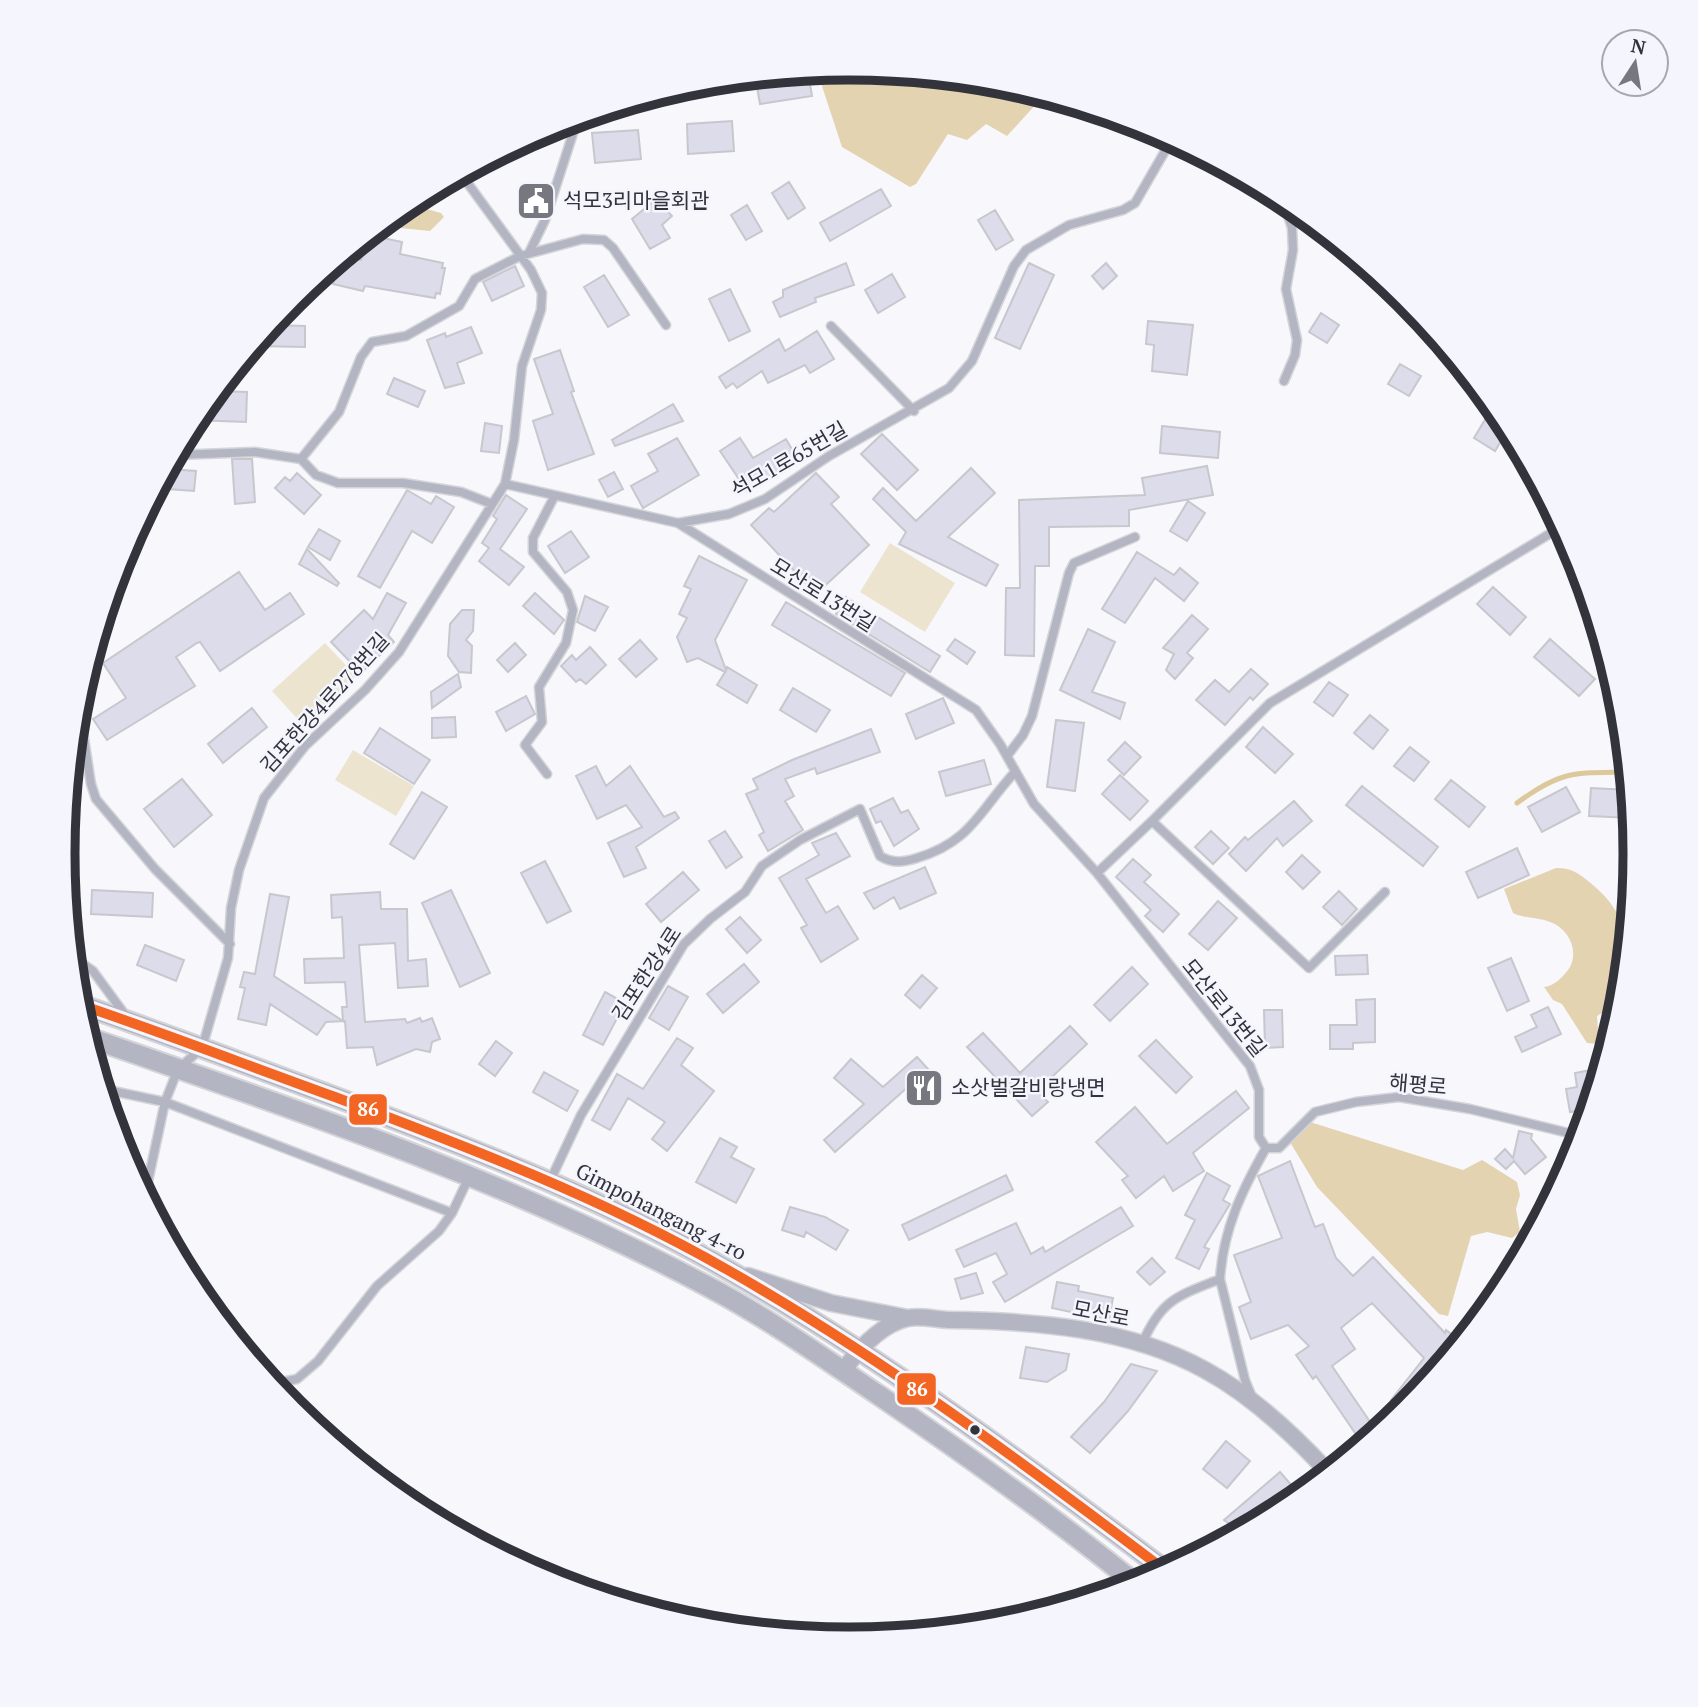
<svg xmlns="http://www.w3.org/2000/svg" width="1698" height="1707" font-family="'PT Serif','Noto Sans KR',serif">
<rect width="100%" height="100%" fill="#f7f7fc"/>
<!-- green -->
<path fill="#ede4d0" d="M 890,543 L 955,583 L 925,632 L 860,592 Z
M 325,643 L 356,676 L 303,725 L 272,691 Z
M 353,750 L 414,786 L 396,816 L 335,780 Z"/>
<!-- forest -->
<path fill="#e3d3b1" d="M 849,68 L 1003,83 L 1037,93 L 1038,102 L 1007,136 L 986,124 L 967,140 L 948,134 L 916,184 L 910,187 L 842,147 L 817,71 Z
M 408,204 L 441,213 L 444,217 L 430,231 L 381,226 Z
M 1556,868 C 1573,867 1582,876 1594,886 C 1638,924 1625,956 1620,1007 L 1617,1017 L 1608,1009 L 1597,1016 L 1599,1044 L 1587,1043 L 1562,1004 L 1553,1000 L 1544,987 C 1555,986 1564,976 1570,967 C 1579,950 1568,928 1550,922 C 1537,917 1526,919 1513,913 L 1504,889 Z
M 1310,1122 L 1463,1170 L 1482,1160 L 1517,1182 L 1520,1195 L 1516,1209 L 1520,1232 L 1512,1238 L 1487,1232 L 1471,1236 L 1448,1316 L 1439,1314 L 1317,1187 L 1290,1142 Z"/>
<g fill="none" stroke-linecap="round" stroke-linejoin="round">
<!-- stream -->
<path stroke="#dcc89b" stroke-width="5" d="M 1517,803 C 1562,770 1574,773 1627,772"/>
</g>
<!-- building -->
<path fill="#dcdcea" stroke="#c7c7cd" stroke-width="2" d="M 808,73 L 812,96 L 760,104 L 756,81 Z
M 732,121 L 734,151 L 688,154 L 687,124 Z
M 638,130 L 641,159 L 595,163 L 592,133 Z
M 789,182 L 805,208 L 788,219 L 772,193 Z
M 534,183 L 547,187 L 537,219 L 524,215 Z
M 881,189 L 891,206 L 830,241 L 820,223 Z
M 656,199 L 672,216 L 662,225 L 670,238 L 650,249 L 632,219 Z
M 747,205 L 762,231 L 746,240 L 731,215 Z
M 995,210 L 1013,240 L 996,250 L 978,220 Z
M 369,235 L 402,242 L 400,254 L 443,263 L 442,268 L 445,268 L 440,294 L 436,293 L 435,298 L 365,286 L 363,291 L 333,284 L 334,280 L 329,279 L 332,266 L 344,256 L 361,260 L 365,239 Z
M 846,263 L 854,285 L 815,298 L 816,302 L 780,317 L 773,302 L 783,297 L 783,290 Z
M 1029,263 L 1054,275 L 1020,349 L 995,338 Z
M 1106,263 L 1117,276 L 1103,289 L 1092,276 Z
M 515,266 L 524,286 L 492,301 L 483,282 Z
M 892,274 L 905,297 L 878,313 L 865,290 Z
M 604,275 L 629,315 L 608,327 L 584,287 Z
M 730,289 L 750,331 L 729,341 L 709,299 Z
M 1321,313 L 1339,325 L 1327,343 L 1309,332 Z
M 1148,321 L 1193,325 L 1187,375 L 1152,371 L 1154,345 L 1146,344 Z
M 271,325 L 305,326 L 305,347 L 254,346 Z
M 471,327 L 482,353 L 457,363 L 464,383 L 445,388 L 427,340 L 445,333 L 446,337 Z
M 817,331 L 834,359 L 810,373 L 805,365 L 768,383 L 762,371 L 737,388 L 733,383 L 726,388 L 719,377 L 779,339 L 785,351 Z
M 560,350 L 574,391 L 571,392 L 594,454 L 548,470 L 533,421 L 553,414 L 534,359 Z
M 1400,364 L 1421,376 L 1409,396 L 1388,384 Z
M 394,378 L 425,391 L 418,407 L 387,394 Z
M 217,391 L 247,392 L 246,422 L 194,420 Z
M 673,404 L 683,421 L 615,446 L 612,440 Z
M 1486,418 L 1507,431 L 1495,451 L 1474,438 Z
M 485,423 L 502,426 L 499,453 L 481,451 Z
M 1162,426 L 1220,432 L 1218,458 L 1160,453 Z
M 882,434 L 918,470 L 897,490 L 861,454 Z
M 677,438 L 699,475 L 643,508 L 631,486 L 658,471 L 648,454 Z
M 740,438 L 753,458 L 786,439 L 797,458 L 747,491 L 720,451 Z
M 232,459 L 252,459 L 255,502 L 235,504 Z
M 1207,466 L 1213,495 L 1129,510 L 1129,526 L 1049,527 L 1049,566 L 1035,566 L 1034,656 L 1005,655 L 1006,588 L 1020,588 L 1019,500 L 1145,495 L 1142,478 Z
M 971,468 L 995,493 L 948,537 L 998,565 L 986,586 L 899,544 L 906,532 L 873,499 L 883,488 L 916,521 Z
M 169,469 L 196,471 L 194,491 L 167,489 Z
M 614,472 L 623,489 L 608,497 L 599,480 Z
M 297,473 L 321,495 L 304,514 L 275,488 L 285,477 L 290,481 Z
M 816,473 L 839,497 L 831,504 L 869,545 L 816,594 L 751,525 L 769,508 L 774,512 Z
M 407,490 L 431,504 L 436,496 L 454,507 L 432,543 L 412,531 L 380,588 L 358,576 Z
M 506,495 L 527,509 L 500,549 L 524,567 L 509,585 L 479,561 L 489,548 L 482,543 L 497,519 L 493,516 Z
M 1188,501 L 1205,513 L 1187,541 L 1170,531 Z
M 319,529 L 340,541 L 330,560 L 308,547 Z
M 571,531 L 589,557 L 565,573 L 548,546 Z
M 307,549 L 339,583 L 337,586 L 299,564 Z
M 1137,552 L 1174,575 L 1180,568 L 1198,583 L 1184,601 L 1155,578 L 1125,623 L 1102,609 Z
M 699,556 L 747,580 L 715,640 L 726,670 L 727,667 L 757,685 L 747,703 L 717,685 L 725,672 L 698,658 L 687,662 L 677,637 L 687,618 L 679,614 L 691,589 L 684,586 Z
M 239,572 L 265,610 L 290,593 L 304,614 L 220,671 L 200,642 L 197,643 L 176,657 L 195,686 L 107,740 L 93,719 L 126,698 L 103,663 Z
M 1493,587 L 1526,617 L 1510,635 L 1477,604 Z
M 387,593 L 406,603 L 388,635 L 394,642 L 361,673 L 331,642 L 364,610 L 373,619 Z
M 535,593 L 564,620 L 554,634 L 523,606 Z
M 585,596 L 608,607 L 595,631 L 577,622 Z
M 846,597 L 940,656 L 930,672 L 836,614 Z
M 786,602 L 905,673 L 891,696 L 772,625 Z
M 462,610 L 474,610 L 473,631 L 466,640 L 472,646 L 471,673 L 459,672 L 448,656 L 450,624 Z
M 1192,615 L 1208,629 L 1187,653 L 1193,658 L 1175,679 L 1166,670 L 1174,654 L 1163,648 Z
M 1088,629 L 1115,642 L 1092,692 L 1125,703 L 1120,719 L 1060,690 Z
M 955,639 L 975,652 L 967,664 L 947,650 Z
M 1550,639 L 1595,679 L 1579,696 L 1534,657 Z
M 640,640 L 657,659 L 636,677 L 619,659 Z
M 515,643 L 526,655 L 508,672 L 497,660 Z
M 590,647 L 606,665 L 586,684 L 580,679 L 576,682 L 561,666 L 572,655 L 576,660 Z
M 1251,669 L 1268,684 L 1253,700 L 1250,697 L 1225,725 L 1196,700 L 1215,680 L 1229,692 Z
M 458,674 L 461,687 L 432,708 L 431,692 Z
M 1329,682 L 1348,695 L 1333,716 L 1314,702 Z
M 793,688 L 830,710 L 816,732 L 780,710 Z
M 526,696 L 535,714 L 506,731 L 496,712 Z
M 943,698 L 954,723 L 916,739 L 906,714 Z
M 252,708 L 267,727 L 223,763 L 208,744 Z
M 1370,715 L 1388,730 L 1373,749 L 1354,733 Z
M 455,717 L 456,737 L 432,738 L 432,718 Z
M 1056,720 L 1084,723 L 1075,791 L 1047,787 Z
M 1263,727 L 1293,754 L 1275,773 L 1246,747 Z
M 380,728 L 430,760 L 414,784 L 364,753 Z
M 871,729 L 880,752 L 817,774 L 815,768 L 785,779 L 794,796 L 785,801 L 803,830 L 768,851 L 759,835 L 764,832 L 746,794 L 758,789 L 753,779 L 792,760 Z
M 1125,742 L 1141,757 L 1124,775 L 1108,760 Z
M 1410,747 L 1429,762 L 1414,781 L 1394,766 Z
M 984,760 L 991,784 L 946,796 L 939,772 Z
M 596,766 L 606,786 L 630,766 L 664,817 L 675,812 L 679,818 L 636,847 L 646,868 L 624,877 L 608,843 L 642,827 L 626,805 L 597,819 L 576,776 Z
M 1120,775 L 1148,801 L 1130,820 L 1102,794 Z
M 182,779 L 212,815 L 174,847 L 144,809 Z
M 1451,780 L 1485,807 L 1469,827 L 1435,799 Z
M 1362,786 L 1438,847 L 1423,866 L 1346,805 Z
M 1566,787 L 1580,812 L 1542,832 L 1528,807 Z
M 1591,788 L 1629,790 L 1632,818 L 1589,816 Z
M 422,792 L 447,807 L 414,859 L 390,844 Z
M 893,798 L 901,813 L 908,810 L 919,829 L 894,846 L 881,821 L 876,823 L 870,809 Z
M 1294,801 L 1312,821 L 1283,846 L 1277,838 L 1246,871 L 1229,854 L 1245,837 L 1248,840 Z
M 725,831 L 742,857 L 726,868 L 709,841 Z
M 1211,831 L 1229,848 L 1213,864 L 1195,847 Z
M 836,833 L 850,856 L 806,879 L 826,913 L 838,906 L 858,939 L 821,962 L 801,928 L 807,925 L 779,878 L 819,855 L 812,843 Z
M 1517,848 L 1529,875 L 1478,898 L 1466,872 Z
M 1302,855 L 1320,872 L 1303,889 L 1286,872 Z
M 1133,859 L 1151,875 L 1144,882 L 1179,914 L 1163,932 L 1145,916 L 1151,910 L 1116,877 Z
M 545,861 L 571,911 L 547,923 L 521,873 Z
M 925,867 L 936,893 L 900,909 L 894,897 L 874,909 L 864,893 Z
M 683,872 L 699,890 L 661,922 L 646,904 Z
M 92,890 L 153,893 L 152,917 L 91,914 Z
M 451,890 L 490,973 L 460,987 L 422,903 Z
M 1339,891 L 1357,909 L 1342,925 L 1323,907 Z
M 380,892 L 381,909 L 407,909 L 408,961 L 426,959 L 428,986 L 398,988 L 395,943 L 359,945 L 365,1022 L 405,1019 L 407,1023 L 420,1018 L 422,1022 L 432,1018 L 440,1039 L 432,1042 L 430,1052 L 416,1049 L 377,1065 L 373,1047 L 347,1048 L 345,1021 L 326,1022 L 317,1035 L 270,1004 L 266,1025 L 238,1019 L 245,988 L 240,987 L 244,972 L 255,974 L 270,894 L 289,897 L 274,976 L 343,1021 L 342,1007 L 347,1007 L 345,982 L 305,983 L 304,959 L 344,958 L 342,917 L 332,918 L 331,895 Z
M 1218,901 L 1237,918 L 1208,950 L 1189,934 Z
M 740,917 L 761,940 L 747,953 L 726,929 Z
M 145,945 L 184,960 L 176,981 L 137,965 Z
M 1367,955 L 1368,974 L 1336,975 L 1335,956 Z
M 1511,958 L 1529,1001 L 1507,1011 L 1488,968 Z
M 744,964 L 759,982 L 723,1013 L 707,994 Z
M 1132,967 L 1148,984 L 1110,1021 L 1094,1005 Z
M 922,975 L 937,988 L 920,1008 L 905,995 Z
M 668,986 L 688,997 L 669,1030 L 649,1018 Z
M 605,992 L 625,1003 L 603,1045 L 583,1035 Z
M 1375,999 L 1375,1042 L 1353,1043 L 1353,1049 L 1330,1049 L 1330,1025 L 1357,1025 L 1356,1000 Z
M 1548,1007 L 1561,1034 L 1522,1052 L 1515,1037 L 1537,1027 L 1531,1015 Z
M 1264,1010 L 1282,1010 L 1283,1047 L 1265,1048 Z
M 1070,1026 L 1087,1044 L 1037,1091 L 1048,1102 L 1032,1116 L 967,1047 L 983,1033 L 1020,1073 Z
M 677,1038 L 693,1048 L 681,1065 L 714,1091 L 667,1151 L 652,1139 L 665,1122 L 628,1098 L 610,1130 L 592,1120 L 617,1074 L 643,1089 Z
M 1156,1040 L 1192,1077 L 1176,1093 L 1139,1056 Z
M 496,1041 L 512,1053 L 495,1076 L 479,1064 Z
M 917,1057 L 928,1069 L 835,1152 L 824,1140 L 864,1104 L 834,1078 L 851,1059 L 883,1087 Z
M 1596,1069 L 1598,1080 L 1589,1109 L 1570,1112 L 1566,1089 L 1577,1087 L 1575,1073 Z
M 544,1072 L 578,1091 L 567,1111 L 533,1092 Z
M 1236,1091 L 1249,1108 L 1193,1153 L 1204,1171 L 1173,1191 L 1164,1176 L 1136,1198 L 1122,1180 L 1128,1176 L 1096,1142 L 1135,1107 L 1167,1144 Z
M 1519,1131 L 1532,1134 L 1531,1139 L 1546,1157 L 1525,1174 L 1514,1161 L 1506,1169 L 1495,1159 L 1505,1149 L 1513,1158 Z
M 720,1138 L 737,1147 L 731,1157 L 754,1169 L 736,1203 L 696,1182 Z
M 1290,1161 L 1315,1227 L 1323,1224 L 1336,1258 L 1353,1276 L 1373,1257 L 1445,1333 L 1446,1330 L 1460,1341 L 1404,1410 L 1391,1400 L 1424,1358 L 1372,1303 L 1341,1328 L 1355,1349 L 1332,1366 L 1377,1432 L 1362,1443 L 1316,1376 L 1313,1379 L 1296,1355 L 1309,1346 L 1288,1325 L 1251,1339 L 1239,1307 L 1251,1302 L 1234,1255 L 1282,1238 L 1258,1176 Z
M 1207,1173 L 1230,1186 L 1223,1200 L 1230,1204 L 1204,1247 L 1209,1249 L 1199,1269 L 1176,1258 L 1195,1220 L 1185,1215 Z
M 1006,1175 L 1013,1190 L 909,1240 L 902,1225 Z
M 790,1207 L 825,1217 L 848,1230 L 836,1250 L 806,1232 L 804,1237 L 782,1230 Z
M 1121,1207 L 1133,1226 L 1005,1302 L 993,1282 L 1007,1274 L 996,1253 L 964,1267 L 956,1250 L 1016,1223 L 1031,1254 L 1043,1247 L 1045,1252 Z
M 1152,1258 L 1165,1272 L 1150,1285 L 1137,1272 Z
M 976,1273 L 983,1293 L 961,1299 L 955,1279 Z
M 1057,1282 L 1079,1286 L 1078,1291 L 1113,1298 L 1109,1320 L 1052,1308 Z
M 1026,1347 L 1069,1354 L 1066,1370 L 1047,1382 L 1020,1378 Z
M 1131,1364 L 1157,1371 L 1128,1411 L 1090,1453 L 1071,1437 L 1104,1402 Z
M 1226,1441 L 1250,1461 L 1227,1488 L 1203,1469 Z
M 1280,1472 L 1300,1495 L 1285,1507 L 1240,1532 L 1224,1520 Z"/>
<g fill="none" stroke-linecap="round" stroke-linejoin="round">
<!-- service casing -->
<g stroke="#d4d5d8" stroke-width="11">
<path id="service" d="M 1283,199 L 1292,228 L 1293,250 L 1286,289 L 1297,340 L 1295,355 L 1284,381
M 529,253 L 545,220 L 578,118
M 831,326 L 914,411
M 175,455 L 255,452 L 301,459
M 505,484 L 678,523 L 729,514 L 765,499 L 829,456 L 949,388 L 972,361 L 1014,266 L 1026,250 L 1069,225 L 1123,210 L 1135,203 L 1172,139
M 492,504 L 461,492 L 403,483 L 338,483 L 316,475 L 301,459 L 339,412 L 361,357 L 372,342 L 406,336 L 459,306 L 475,279 L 520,256 L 583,239 L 604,240 L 613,248 L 666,325
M 678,523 L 976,710 L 1000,744 L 1034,804 L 1097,873 L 1250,1066 L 1259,1090 L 1259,1137 L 1266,1148
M 78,700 L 91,784 L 96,799 L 155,869 L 230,944
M 1007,756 L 1023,735 L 1032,716 L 1069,573 L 1074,563 L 1135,537
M 547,774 L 525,745 L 542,722 L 539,687 L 566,643 L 573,610 L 567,592 L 533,552 L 533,538 L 554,497
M 1152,821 L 1270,703 L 1561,527
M 1097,873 L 1152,821 L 1309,968 L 1385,892
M 73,957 L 93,971 L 126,1016
M 103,1089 L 165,1102 L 452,1213
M 1266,1148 L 1279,1148 L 1315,1112 L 1356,1102 L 1399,1097 L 1470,1109 L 1581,1136
M 550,1181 L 581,1115 L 684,944 L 710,919 L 745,892 L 762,866 L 800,840 L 860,809 L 880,856 C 893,864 904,862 917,858 C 971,842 980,810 1015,772
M 145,1195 L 165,1102 L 178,1069 L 202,1048 L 228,958 L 231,908 L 239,870 L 264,798 L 305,746 L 365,690 L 399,652 L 505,484 L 514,440 L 522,366 L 541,310 L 542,293 L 531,270 L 461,174
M 1220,1279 L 1245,1380 L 1252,1397
M 1142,1344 C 1161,1300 1177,1296 1220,1279 C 1223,1230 1242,1190 1266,1148
M 272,1384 L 297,1379 L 318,1361 L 377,1286 L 439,1231 L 452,1213 L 469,1177"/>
</g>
<!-- minor casing -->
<g stroke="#d4d5d8" stroke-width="19">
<path id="minor" d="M 748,1276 L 831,1303 L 908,1318
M 843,1371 C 858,1350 881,1324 908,1318 C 921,1315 938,1320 951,1320 C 1036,1321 1129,1328 1205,1370 C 1251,1395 1293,1434 1328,1472"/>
</g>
<!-- tertiary casing -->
<g stroke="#d4d5d8" stroke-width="23">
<path id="tertiary" d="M 78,1004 C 164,1033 249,1066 335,1097 C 468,1147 602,1198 726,1269 C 881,1357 1025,1464 1166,1571
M 87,1037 C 298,1110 512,1182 709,1287 C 768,1318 825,1359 880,1396 C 968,1456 1054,1517 1136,1584"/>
</g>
<!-- service -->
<use href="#service" stroke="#b4b5c3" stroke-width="8"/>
<!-- minor -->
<use href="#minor" stroke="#b4b5c3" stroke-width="16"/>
<!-- tertiary -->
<use href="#tertiary" stroke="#b4b5c3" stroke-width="19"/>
<!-- bus-1 casing -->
<g stroke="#f5f5fe" stroke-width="16">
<path id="bus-1" d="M 78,1004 C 164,1033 249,1066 335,1097 C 468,1147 602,1198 726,1269 C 881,1357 1025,1464 1166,1571"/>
</g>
<!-- bus-1 -->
<use href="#bus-1" stroke="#f26522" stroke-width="10"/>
</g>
<!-- icons -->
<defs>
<g id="civic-square" transform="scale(2.0125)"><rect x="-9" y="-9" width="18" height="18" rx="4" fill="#77787f" stroke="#f5f5fe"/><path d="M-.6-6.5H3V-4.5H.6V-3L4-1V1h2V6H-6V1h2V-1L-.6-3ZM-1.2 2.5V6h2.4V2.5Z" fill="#fff"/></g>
<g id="restaurant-square" transform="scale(2.0125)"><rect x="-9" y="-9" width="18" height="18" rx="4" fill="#77787f" stroke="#f5f5fe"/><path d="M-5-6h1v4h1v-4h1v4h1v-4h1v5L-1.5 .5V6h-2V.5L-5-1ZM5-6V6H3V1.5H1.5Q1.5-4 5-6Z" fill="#fff"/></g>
</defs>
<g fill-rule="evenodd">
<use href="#civic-square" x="536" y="201"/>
<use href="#restaurant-square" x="924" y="1088"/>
</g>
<!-- markers -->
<circle fill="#32333b" stroke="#f5f5fe" stroke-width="2.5" cx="975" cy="1430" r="6"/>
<g text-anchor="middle" stroke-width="5" stroke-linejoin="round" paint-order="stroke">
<!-- poi labels -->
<g font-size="21" fill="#32333b" stroke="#f5f5fe" text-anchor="start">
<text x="563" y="208">석모3리마을회관</text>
<text x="951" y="1095">소삿벌갈비랑냉면</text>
</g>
<!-- street labels -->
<g font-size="21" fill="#32333b" stroke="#f5f5fe">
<text transform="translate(789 460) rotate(-30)" y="7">석모1로65번길</text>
<text transform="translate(823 595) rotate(32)" y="7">모산로13번길</text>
<text transform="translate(325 703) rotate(-48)" y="7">김포한강4로278번길</text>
<text transform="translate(647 974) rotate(-57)" y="7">김포한강4로</text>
<text transform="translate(1224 1008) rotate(51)" y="7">모산로13번길</text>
<text transform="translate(1418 1085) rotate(5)" y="7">해평로</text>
<text transform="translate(661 1212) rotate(27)" y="7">Gimpohangang 4-ro</text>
<text transform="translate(1101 1314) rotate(11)" y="7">모산로</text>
</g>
</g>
<!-- crop -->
<path d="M0 0H1698V1707H0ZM848 80H850A773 773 0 0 1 1623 853V854A773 773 0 0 1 850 1627H848A773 773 0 0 1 75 854V853A773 773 0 0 1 848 80Z" fill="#f5f5fe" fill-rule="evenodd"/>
<path fill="none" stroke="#32333b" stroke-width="9" d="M848 80H850A773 773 0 0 1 1623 853V854A773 773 0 0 1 850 1627H848A773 773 0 0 1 75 854V853A773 773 0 0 1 848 80Z"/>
<g stroke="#f5f5fe" stroke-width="2.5">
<rect x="348" y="1093" width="40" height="33" rx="7" fill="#f26522"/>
<rect x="896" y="1372" width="41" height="34" rx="7" fill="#f26522"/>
</g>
<g font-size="19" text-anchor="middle" font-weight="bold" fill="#fff">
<text x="368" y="1116">86</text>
<text x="917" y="1396">86</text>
</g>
<!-- north arrow -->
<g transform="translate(1635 63) rotate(12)"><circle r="33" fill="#f5f5fe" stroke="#a7a7b0" stroke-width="2"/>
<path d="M0-5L12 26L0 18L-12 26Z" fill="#77787f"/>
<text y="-10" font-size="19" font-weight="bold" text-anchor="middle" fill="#32333b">N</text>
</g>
</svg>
